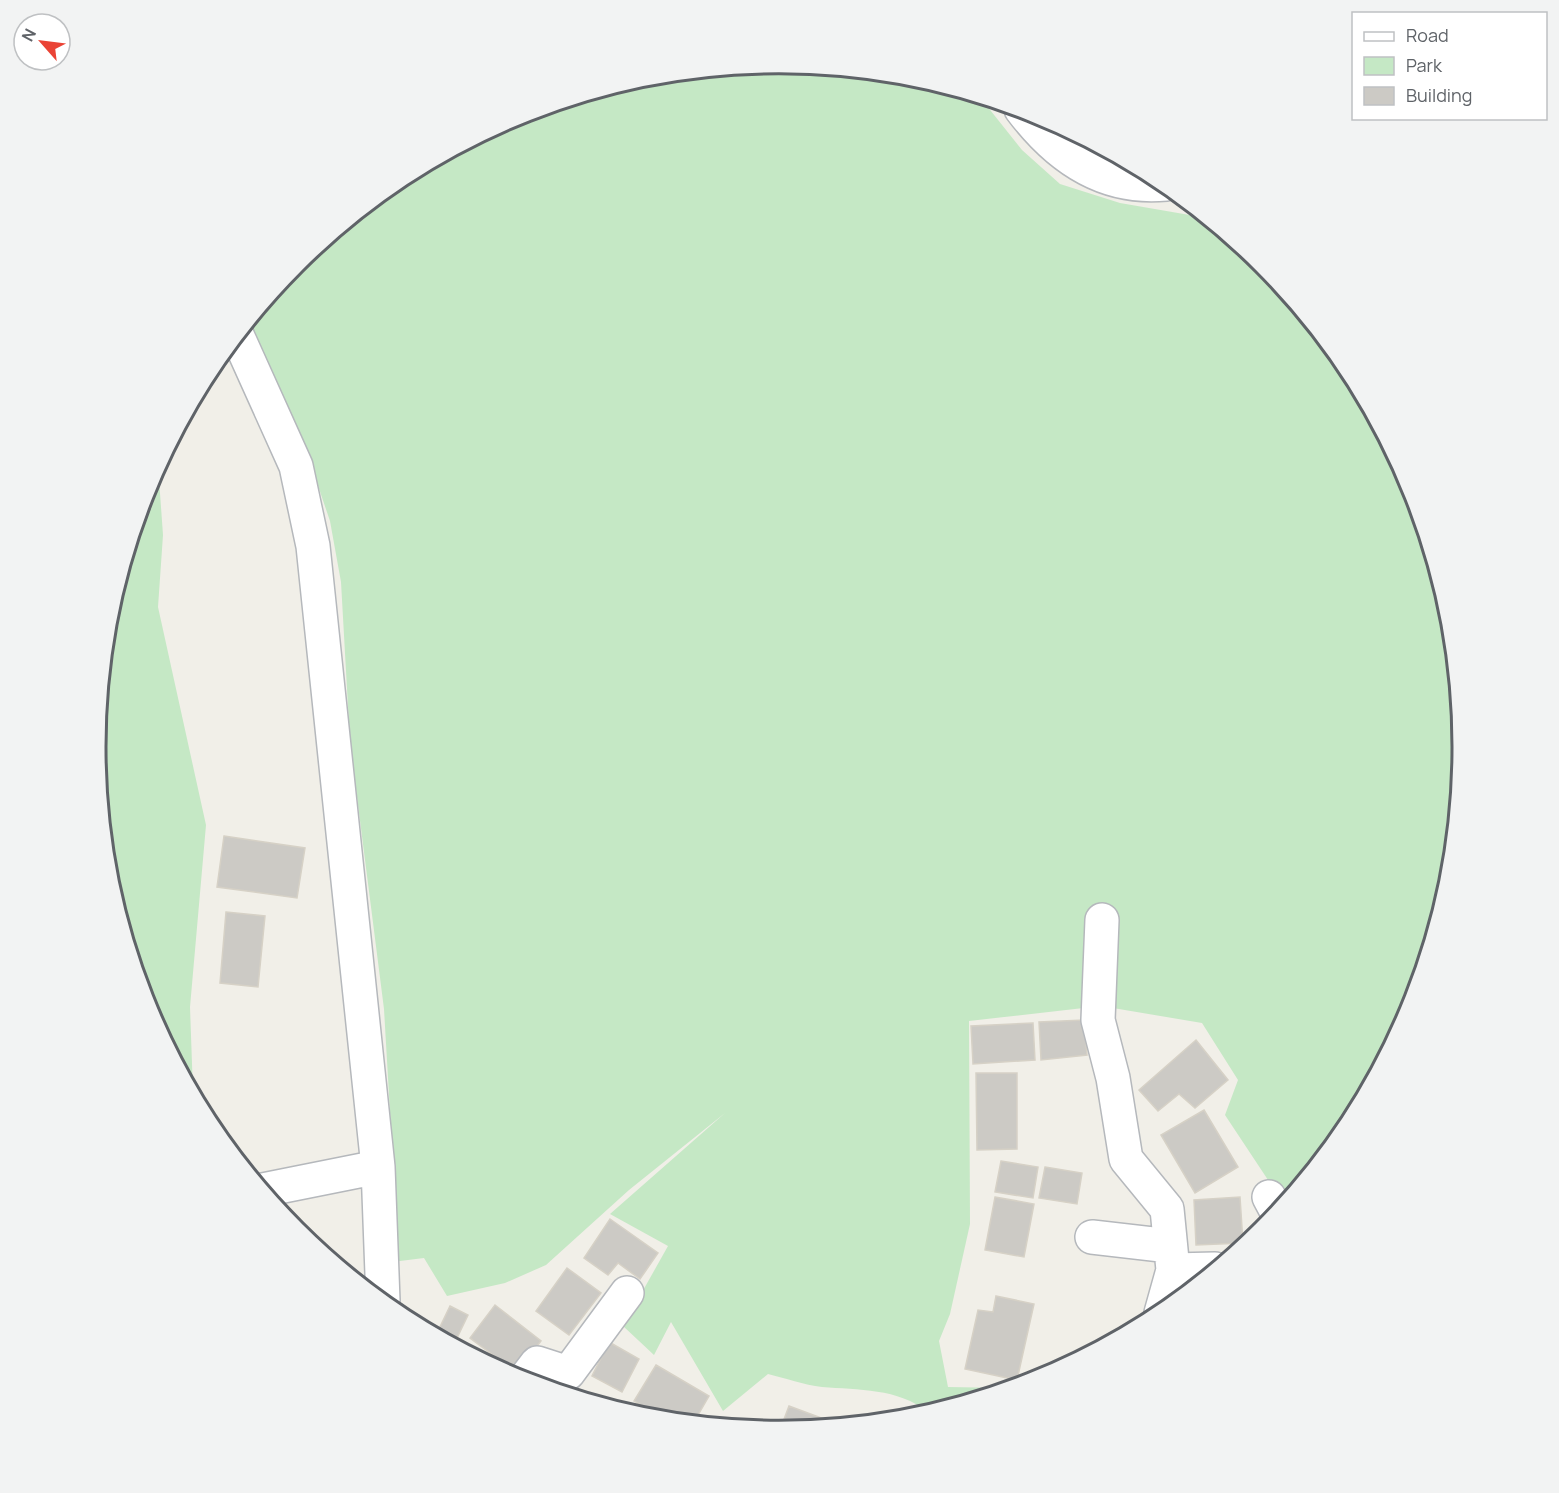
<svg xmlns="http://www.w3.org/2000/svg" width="1559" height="1493" font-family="Manrope,sans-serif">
<rect width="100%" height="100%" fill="#f1efe8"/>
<!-- green -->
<path fill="#c5e8c5" d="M 780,63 L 913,76 L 979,96 L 1022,150 L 1060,184 L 1120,203 L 1207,218 L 1263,263 L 1348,367 L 1411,485 L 1450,613 L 1463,747 L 1450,880 L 1411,1008 L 1348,1127 L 1284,1204 L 1225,1115 L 1238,1080 L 1202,1023 L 1101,1006 L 969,1021 L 970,1224 L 950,1314 L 939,1341 L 948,1387 L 1007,1388 L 928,1412 C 898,1388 858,1390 822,1387 C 804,1385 785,1378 768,1374 L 723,1411 L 671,1322 L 654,1355 L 623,1326 L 668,1246 L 610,1214 L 725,1113 L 629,1190 L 546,1265 L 505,1283 L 447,1296 L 424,1258 L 392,1262 L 395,1198 L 384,1009 L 350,742 L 341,582 L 330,521 L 310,462 L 246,324 L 296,263 L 400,178 L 518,115 L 647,76 Z
M 158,465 L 163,535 L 158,607 L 206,825 L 190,1007 L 193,1092 L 148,1008 L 109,880 L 96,746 L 109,613 L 148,485 Z"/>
<!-- building -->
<path fill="#cccac5" stroke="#d6d1c6" stroke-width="1.5" d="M 224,836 L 305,848 L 297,898 L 217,887 Z
M 226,912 L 265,916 L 258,987 L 220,983 Z
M 1084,1020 L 1087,1055 L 1041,1060 L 1039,1022 Z
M 1033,1023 L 1035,1060 L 973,1064 L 971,1026 Z
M 1196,1040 L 1228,1080 L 1195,1108 L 1179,1094 L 1158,1111 L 1139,1090 Z
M 976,1073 L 1017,1073 L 1017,1149 L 977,1150 Z
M 1204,1110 L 1238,1167 L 1195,1193 L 1161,1135 Z
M 1001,1161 L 1038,1167 L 1033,1198 L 995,1192 Z
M 1045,1167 L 1082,1173 L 1077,1204 L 1039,1198 Z
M 995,1197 L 1034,1204 L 1024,1257 L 985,1250 Z
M 1240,1197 L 1243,1243 L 1196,1245 L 1194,1200 Z
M 610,1219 L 658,1253 L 640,1279 L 618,1263 L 608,1275 L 584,1258 Z
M 567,1268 L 601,1293 L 569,1335 L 536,1311 Z
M 996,1296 L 1034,1304 L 1017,1380 L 965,1369 L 978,1310 L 993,1312 Z
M 495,1305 L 541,1341 L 517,1373 L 470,1338 Z
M 450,1306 L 468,1315 L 457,1338 L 439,1329 Z
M 609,1342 L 639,1359 L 622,1392 L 592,1376 Z
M 656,1365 L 709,1396 L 694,1422 L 664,1419 L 634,1401 Z
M 551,1377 L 596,1402 L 546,1386 Z
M 789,1406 L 832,1422 L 831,1425 L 780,1430 Z"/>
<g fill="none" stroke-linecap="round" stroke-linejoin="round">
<!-- minor casing -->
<g stroke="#b5b8bc" stroke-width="36">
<path id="minor" d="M 1021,109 C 1057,157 1104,190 1166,184
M 237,335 L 296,466 L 313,546 L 378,1167 L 383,1301
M 1102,920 L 1098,1020 L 1113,1078 L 1126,1159 L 1167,1209 L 1173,1270
M 263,1190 L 378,1167
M 1269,1197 L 1277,1212
M 1092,1237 L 1170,1246
M 1161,1313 L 1173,1270 L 1215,1269
M 524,1380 L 537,1363 L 568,1373 L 627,1293"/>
</g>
<!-- minor -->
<use href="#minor" stroke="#fff" stroke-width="33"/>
</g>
<!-- crop -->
<path d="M0 0H1559V1493H0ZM106 747a673 673 0 1 1 1346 0a673 673 0 1 1-1346 0Z" fill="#f2f3f3" fill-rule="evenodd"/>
<path fill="none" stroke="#5f6368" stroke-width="3" d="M106 747a673 673 0 1 1 1346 0a673 673 0 1 1-1346 0Z"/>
<!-- legend -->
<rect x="1352" y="12" width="195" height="108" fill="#ffffff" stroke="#bfc1c3" stroke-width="1.5"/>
<rect x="1364" y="32" width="30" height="9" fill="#ffffff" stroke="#bfc1c3" stroke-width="1.5"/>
<text x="1406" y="42" font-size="18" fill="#5f6368">Road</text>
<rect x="1364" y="57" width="30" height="18" fill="#c5e8c5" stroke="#bfc1c3" stroke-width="1.5"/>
<text x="1406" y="72" font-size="18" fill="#5f6368">Park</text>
<rect x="1364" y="87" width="30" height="18" fill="#cccac5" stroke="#bfc1c3" stroke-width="1.5"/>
<text x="1406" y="102" font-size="18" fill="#5f6368">Building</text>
<!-- north arrow -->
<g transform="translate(42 42) rotate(298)"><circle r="28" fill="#ffffff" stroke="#bfc1c3" stroke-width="1.5"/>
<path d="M0-4.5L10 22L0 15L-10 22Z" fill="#ea4335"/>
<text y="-9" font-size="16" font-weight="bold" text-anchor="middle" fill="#5f6368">N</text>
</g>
</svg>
